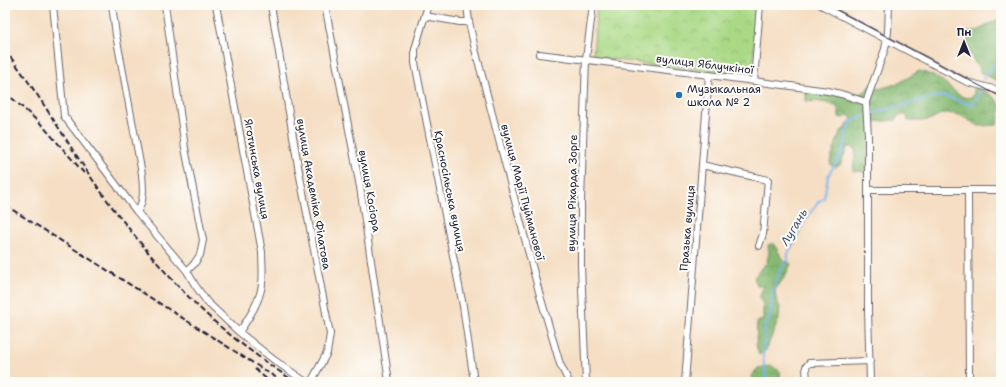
<svg xmlns="http://www.w3.org/2000/svg" width="1006" height="387" font-family="'Shantell Sans',sans-serif">
<defs>
<pattern id="forest-crowns" width="20" height="18" patternUnits="userSpaceOnUse"><rect width="20" height="18" fill="#87b973"/><path d="M2 6a3 3 0 1 1 6 0M12 15a3 3 0 1 1 6 0" fill="none" stroke="#6e9660"/></pattern>
<pattern id="park-crowns" width="20" height="18" patternUnits="userSpaceOnUse"><rect width="20" height="18" fill="#aad986"/><path d="M2 6a3 3 0 1 1 6 0M12 15a3 3 0 1 1 6 0" fill="none" stroke="#92ba75"/></pattern>
</defs>
<rect width="100%" height="100%" fill="#fdfcf7"/>
<filter id="ink" filterUnits="userSpaceOnUse"><feTurbulence type="fractalNoise" baseFrequency=".025" numOctaves="2"/><feDisplacementMap in="SourceGraphic" scale="8" xChannelSelector="R" yChannelSelector="G"/><feConvolveMatrix kernelMatrix="1 2 1 2 8 2 1 2 1" color-interpolation-filters="sRGB"/></filter>
<filter id="wash" filterUnits="userSpaceOnUse"><feTurbulence type="fractalNoise" baseFrequency=".012" numOctaves="4" result="noise"/><feDisplacementMap in="SourceGraphic" scale="16" xChannelSelector="R" yChannelSelector="G"/><feGaussianBlur stdDeviation="0.9" result="paint"/><feColorMatrix in="noise" values="0 0 0 0 0 0 0 0 0 0 0 0 0 0 0 0 0 1.4 0 .05"/><feComposite in="paint" operator="in"/></filter>
<g filter="url(#wash)">
<rect width="100%" height="100%" fill="#f5dec3"/>
<!-- forest -->
<path fill="url(#forest-crowns)" stroke="#546e57" d="M 1001,18 L 1001,82 L 981,73 L 965,45 L 967,33 L 977,31 Z
M 919,71 C 928,73 935,76 942,81 C 952,87 962,104 974,95 L 974,87 C 982,90 999,97 1000,106 C 1001,112 998,120 997,125 L 979,126 L 960,115 L 947,113 L 939,115 L 933,119 L 922,121 L 908,121 L 907,115 L 898,115 L 896,120 L 875,122 L 872,142 L 868,145 L 867,172 L 853,171 L 856,149 L 848,146 L 840,165 L 836,167 L 831,165 L 830,162 L 840,132 L 845,128 L 852,119 L 849,115 L 842,118 L 839,117 L 839,109 C 830,101 817,102 806,101 L 806,90 C 820,92 852,100 864,92 C 866,91 868,87 870,85 L 875,85 L 879,89 L 899,83 Z
M 773,243 L 784,261 L 791,264 L 784,278 L 775,290 L 776,299 L 780,308 L 779,319 L 766,350 L 759,355 L 756,345 L 757,322 L 763,320 L 763,304 L 760,299 C 760,294 761,290 765,286 L 758,286 L 754,278 L 762,267 L 767,263 L 769,252 L 768,245 Z
M 771,366 L 780,371 L 781,382 L 752,382 L 751,376 L 758,368 Z"/>
<!-- park -->
<path fill="url(#park-crowns)" stroke="#667e60" d="M 597,5 L 758,5 L 752,77 L 593,57 Z"/>
<g fill="none" stroke-linecap="round" stroke-linejoin="round">
<!-- stream -->
<path stroke="#7cb5ed" stroke-width="2" d="M 983,79 L 998,60 L 999,53 L 1001,52
M 870,114 L 938,96 L 945,96 L 971,105 C 977,101 979,98 979,91
M 767,382 L 763,358 L 765,327 L 770,318 L 773,290 C 776,287 775,285 776,281 C 778,274 783,266 788,261 L 788,254 L 805,221 L 818,202 L 824,198 L 828,176 L 840,156 L 845,144 L 846,134 L 851,122 L 863,116"/>
</g>
</g>
<g filter="url(#ink)">
<g fill="none" stroke-linecap="round" stroke-linejoin="round">
<!-- minor casing -->
<g stroke="#6c646b" stroke-width="8">
<path id="minor" d="M 53,5 L 64,116 L 137,212 L 187,271 L 195,285 L 207,302 L 239,332 L 274,360 L 306,382
M 112,5 L 116,35 L 142,174 C 143,188 145,200 137,212
M 165,5 L 185,148 L 203,240 L 200,255 L 194,264 L 187,271
M 216,5 L 262,252 C 262,264 264,278 261,290 C 258,303 247,321 239,332
M 271,5 L 298,166 L 330,334 L 327,353 L 311,382
M 325,5 L 360,187 L 389,382
M 428,5 L 415,49 L 415,63 L 463,306 L 474,382
M 467,5 L 469,22 L 475,49 L 539,292 L 560,364 L 569,382
M 821,5 L 967,82 L 1001,91
M 425,16 L 460,22 L 469,22
M 539,54 L 709,75 L 828,91 L 841,94 L 866,102
M 754,81 L 760,5
M 702,165 L 768,180 L 763,234 L 759,246
M 868,190 L 1001,190
M 968,190 L 969,382
M 586,382 L 581,266 L 581,201 L 586,59 L 593,5
M 685,382 L 709,75
M 807,382 L 806,367 L 809,363 L 870,361
M 870,382 L 868,310 L 868,136 L 866,102 L 885,49 L 888,32 L 889,5"/>
</g>
<!-- minor -->
<use href="#minor" stroke="#fff" stroke-width="6"/>
<!-- tram -->
<path stroke="#22223b" stroke-width="1" d="M 827,5 L 1001,97"/>
<!-- rail -->
<path stroke="#22223b" stroke-width="2" stroke-dasharray="6 3" stroke-linecap="butt" d="M 5,50 C 42,97 71,151 107,200 C 137,240 169,279 206,314 C 233,339 264,361 295,382
M 5,92 L 41,124 L 84,173
M 5,205 L 283,382
M 255,369 L 270,382"/>
</g>
</g>
<!-- markers -->
<circle fill="#1f6fb2" stroke="#fdfcf7" stroke-width="1.5" cx="679" cy="95" r="4"/>
<g text-anchor="middle" stroke-width="4" stroke-linejoin="round" paint-order="stroke">
<!-- street labels -->
<g font-size="11" fill="#22223b" stroke="#fdfcf7">
<text transform="translate(705 64) rotate(7)" y="4">вулиця Яблучкіної</text>
<text transform="translate(257 169) rotate(80)" y="4">Яготинська вулиця</text>
<text transform="translate(370 191) rotate(80)" y="4">вулиця Косіора</text>
<text transform="translate(450 191) rotate(79)" y="4">Красносільська вулиця</text>
<text transform="translate(523 192) rotate(75)" y="4">вулиця Марії Пуйманової</text>
<text transform="translate(572 193) rotate(-89)" y="4">вулиця Ріхарда Зорге</text>
<text transform="translate(314 194) rotate(80)" y="4">вулиця Академіка Філатова</text>
<text transform="translate(687 228) rotate(-85)" y="4">Празька вулиця</text>
</g>
<!-- poi labels -->
<g font-size="11" fill="#22223b" stroke="#fdfcf7" text-anchor="start">
<text x="687" y="93">Музыкальная<tspan x="687" dy="13">школа № 2</tspan></text>
</g>
<!-- water labels -->
<g font-size="12" font-style="italic" fill="#425579" stroke="#fdfcf7">
<text transform="translate(794 227) rotate(-59)" y="4">Лугань</text>
</g>
</g>
<!-- margin -->
<rect width="1006" height="387" fill="none" stroke="#fdfcf7" stroke-width="20"/>
<!-- north arrow -->
<g transform="translate(964 42)" stroke="#fdfcf7" stroke-width="3" paint-order="stroke">
<path d="M0-3L7 15L0 10L-7 15Z" fill="#22223b"/>
<text y="-6" font-size="11" font-weight="bold" text-anchor="middle" fill="#22223b">Пн</text>
</g>
</svg>
